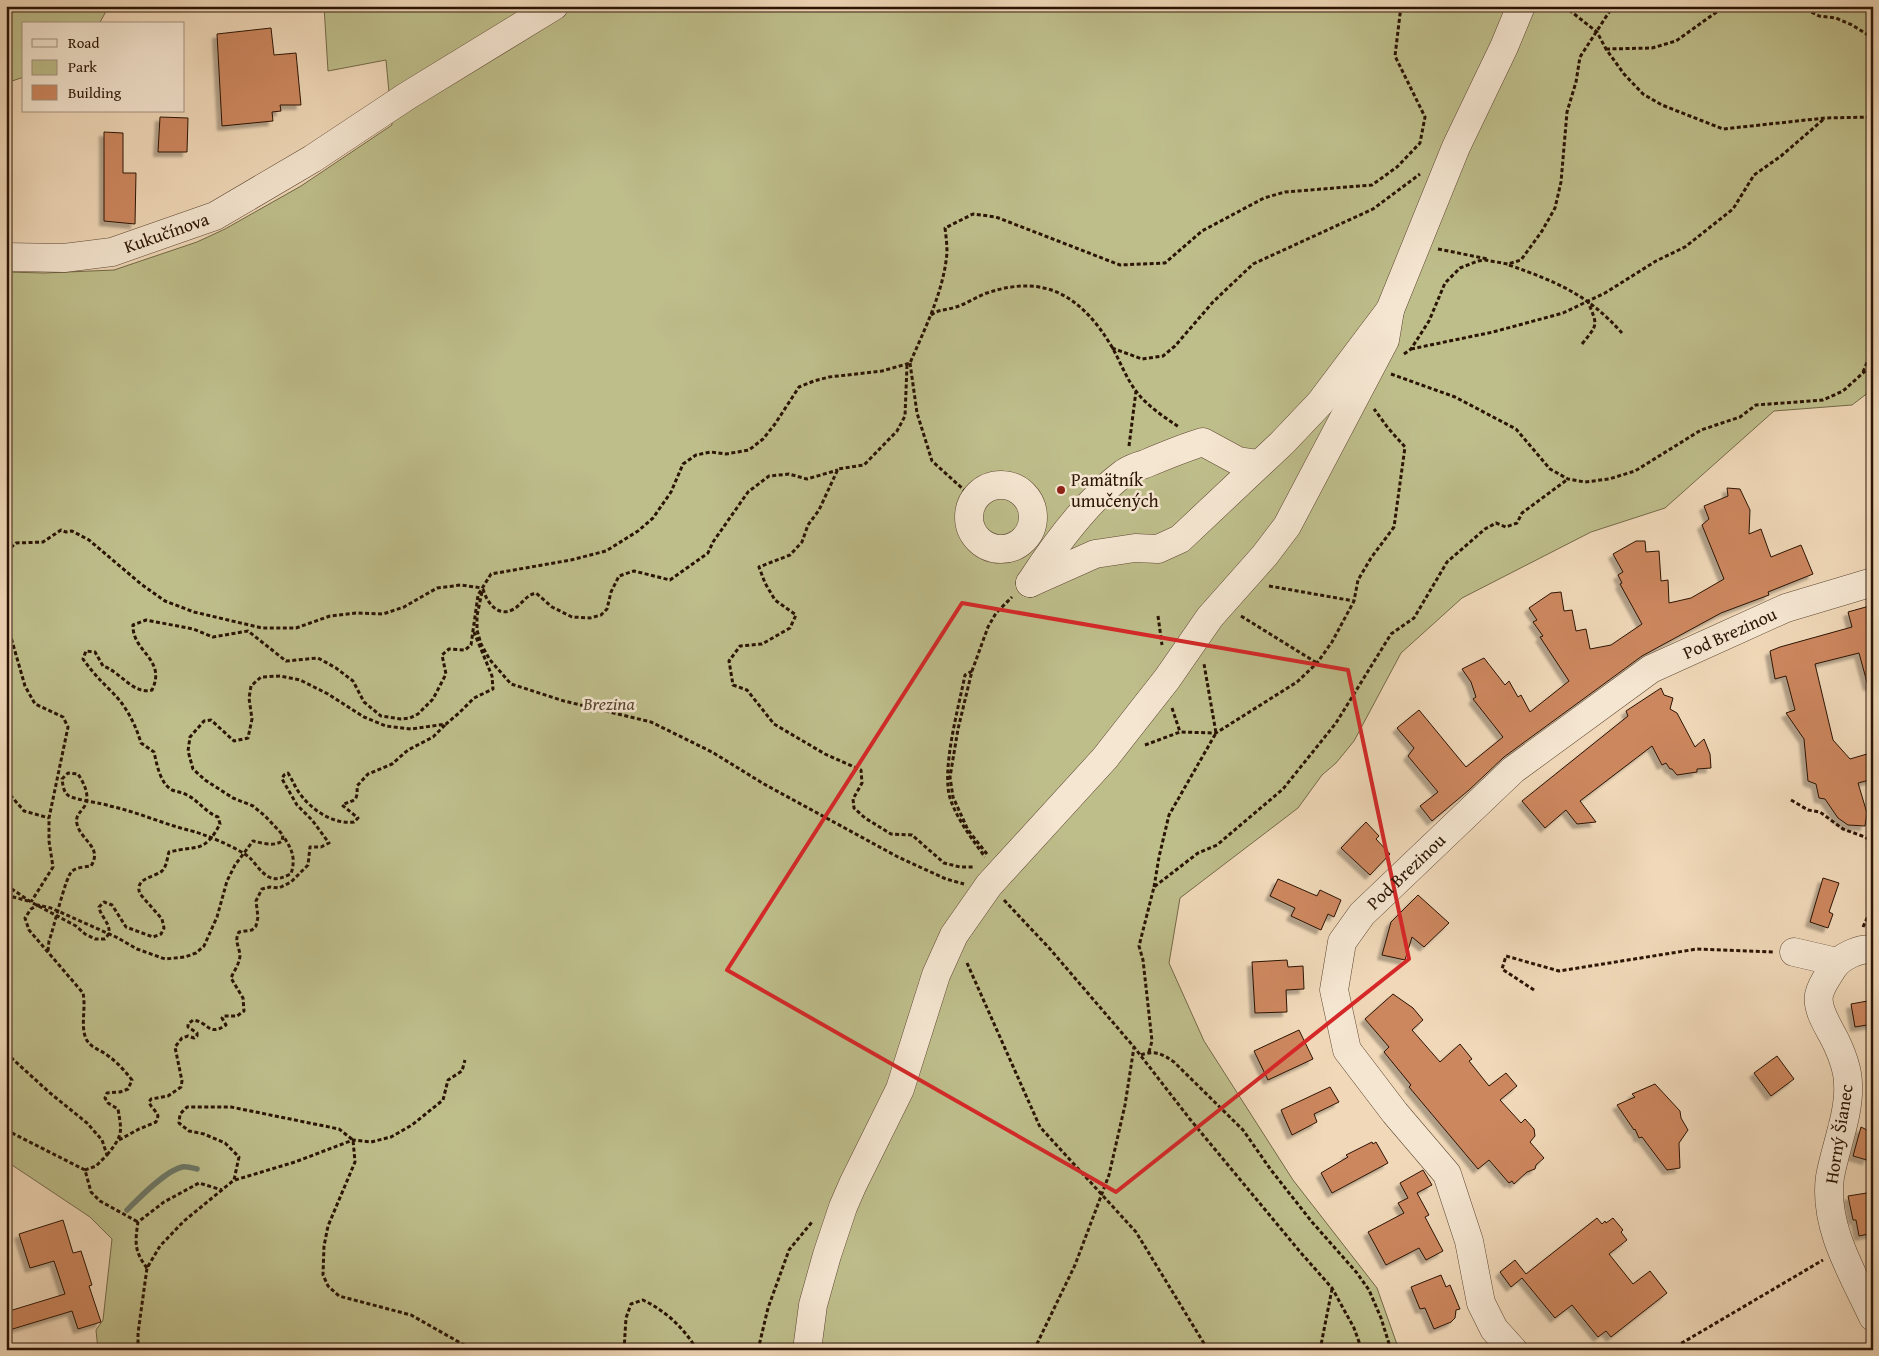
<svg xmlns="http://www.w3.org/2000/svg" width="1879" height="1356" font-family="'Gentium Book Plus',serif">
<defs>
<filter id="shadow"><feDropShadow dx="-4.5" dy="4.5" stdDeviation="1" flood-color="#0004"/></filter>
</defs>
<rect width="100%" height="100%" fill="#f0d8b8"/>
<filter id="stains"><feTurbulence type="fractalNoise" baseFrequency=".004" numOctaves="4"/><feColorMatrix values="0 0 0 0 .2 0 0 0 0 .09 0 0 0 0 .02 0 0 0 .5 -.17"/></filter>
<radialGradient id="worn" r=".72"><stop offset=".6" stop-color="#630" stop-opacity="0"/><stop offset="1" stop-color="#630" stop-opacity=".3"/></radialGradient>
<!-- green -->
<path fill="#bebe8b" stroke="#746948" d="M 6,6 L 109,6 L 99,24 L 24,24 L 24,77 L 6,83 Z
M 324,6 L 1873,6 L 1873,389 L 1852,405 L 1774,411 L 1665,508 L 1591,532 L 1462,598 L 1401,653 L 1354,741 L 1336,763 L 1322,775 L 1298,808 L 1180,898 L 1169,963 L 1204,1041 L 1293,1180 L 1377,1288 L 1399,1350 L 98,1350 L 96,1330 L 103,1320 L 112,1239 L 90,1217 L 6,1161 L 6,272 L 44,273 L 114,270 L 197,242 L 225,229 L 301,186 L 392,125 L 386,60 L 328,71 Z"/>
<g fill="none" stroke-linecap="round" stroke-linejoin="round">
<!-- stream -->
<path stroke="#6e7867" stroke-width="5.5" d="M 127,1210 C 139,1198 165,1171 182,1167 C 186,1166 193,1168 197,1169"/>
</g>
<!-- building -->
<path fill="#cd875e" stroke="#2b1404" filter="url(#shadow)" d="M 271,28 L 274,55 L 296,53 L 301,105 L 280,105 L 281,111 L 272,112 L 273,121 L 222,126 L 217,34 Z
M 160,117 L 188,118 L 187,152 L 158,152 Z
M 104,132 L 123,133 L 123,173 L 136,173 L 135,224 L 104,221 Z
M 1727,488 L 1740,489 L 1750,510 L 1749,534 L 1761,529 L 1771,557 L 1801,545 L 1813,574 L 1768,592 L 1769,595 L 1721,613 L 1642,656 L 1504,757 L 1469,790 L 1432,821 L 1420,806 L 1438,792 L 1408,756 L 1414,748 L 1397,728 L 1419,710 L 1466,767 L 1503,737 L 1473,699 L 1476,697 L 1471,682 L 1462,669 L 1484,658 L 1505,685 L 1509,681 L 1518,697 L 1521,695 L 1530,712 L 1569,681 L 1540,637 L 1543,636 L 1533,622 L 1537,620 L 1529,608 L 1551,593 L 1561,592 L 1564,611 L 1572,610 L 1576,631 L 1586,629 L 1590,649 L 1611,645 L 1642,624 L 1620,584 L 1622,583 L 1618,575 L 1623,572 L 1613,554 L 1636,541 L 1645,541 L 1646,552 L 1659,551 L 1661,581 L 1668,580 L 1669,603 L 1691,598 L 1724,579 L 1702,525 L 1709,519 L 1704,506 L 1728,496 Z
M 1873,605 L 1873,685 L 1868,686 L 1859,653 L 1815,664 L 1833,740 L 1850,759 L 1867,754 L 1873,777 L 1873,779 L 1858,783 L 1867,813 L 1865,826 L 1848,825 L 1838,818 L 1825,799 L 1819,798 L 1816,784 L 1808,781 L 1804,739 L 1786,713 L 1795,710 L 1786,676 L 1775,679 L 1770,651 L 1780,647 L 1852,627 L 1848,612 Z
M 1661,688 L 1664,695 L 1673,698 L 1670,709 L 1677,713 L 1695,747 L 1704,739 L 1710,754 L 1711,768 L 1697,769 L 1697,772 L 1677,775 L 1672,769 L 1670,769 L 1666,763 L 1662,765 L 1652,746 L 1580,801 L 1596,822 L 1577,824 L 1566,810 L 1545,828 L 1522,801 L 1628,716 L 1626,711 Z
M 1366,822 L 1379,836 L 1376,839 L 1390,854 L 1370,875 L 1341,848 Z
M 1823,878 L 1839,883 L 1829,912 L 1833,914 L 1828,928 L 1810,922 Z
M 1278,879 L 1317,896 L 1320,890 L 1341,900 L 1334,917 L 1328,914 L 1321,930 L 1291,916 L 1295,908 L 1270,896 Z
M 1418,895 L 1449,923 L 1424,947 L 1412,937 L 1405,960 L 1382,955 L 1391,922 Z
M 1287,960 L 1288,967 L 1303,966 L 1304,989 L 1286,990 L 1287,1012 L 1255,1013 L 1252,962 Z
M 1393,994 L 1413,1008 L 1423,1020 L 1412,1030 L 1440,1062 L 1460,1044 L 1472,1059 L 1469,1061 L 1489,1086 L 1506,1073 L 1517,1086 L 1500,1100 L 1521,1123 L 1525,1119 L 1534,1129 L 1535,1136 L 1530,1142 L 1544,1158 L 1536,1165 L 1535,1169 L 1527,1172 L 1514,1184 L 1512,1181 L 1509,1183 L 1489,1160 L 1478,1169 L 1409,1087 L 1411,1085 L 1384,1052 L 1389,1047 L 1365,1019 Z
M 1873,1000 L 1873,1024 L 1855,1027 L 1851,1004 Z
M 1299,1030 L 1313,1059 L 1268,1080 L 1254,1051 Z
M 1777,1056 L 1794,1079 L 1771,1096 L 1754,1073 Z
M 1655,1084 L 1680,1111 L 1681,1118 L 1688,1130 L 1679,1143 L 1680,1168 L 1667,1170 L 1642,1137 L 1639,1138 L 1635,1129 L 1634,1130 L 1617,1105 L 1635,1097 L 1632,1094 Z
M 1330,1087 L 1339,1102 L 1314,1114 L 1317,1122 L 1292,1135 L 1281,1110 Z
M 1861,1127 L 1873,1133 L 1873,1156 L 1869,1155 L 1867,1160 L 1853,1156 Z
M 1372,1142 L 1373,1144 L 1376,1142 L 1388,1163 L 1332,1193 L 1321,1173 L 1348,1157 L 1346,1155 Z
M 1423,1170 L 1432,1185 L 1417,1193 L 1429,1215 L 1425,1217 L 1443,1251 L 1426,1260 L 1419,1248 L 1386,1265 L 1368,1232 L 1404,1213 L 1398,1203 L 1408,1198 L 1400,1183 Z
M 1873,1192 L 1873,1233 L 1859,1236 L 1856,1220 L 1853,1220 L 1848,1196 Z
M 1597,1218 L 1602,1224 L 1605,1221 L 1606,1223 L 1613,1218 L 1623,1230 L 1621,1232 L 1627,1240 L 1609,1254 L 1633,1284 L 1650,1271 L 1667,1293 L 1611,1337 L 1606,1331 L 1598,1337 L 1572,1305 L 1555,1318 L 1522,1278 L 1511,1287 L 1500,1272 L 1515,1260 L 1526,1274 Z
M 63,1220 L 73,1253 L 81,1251 L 92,1285 L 89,1286 L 101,1322 L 78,1329 L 72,1311 L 6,1331 L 6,1312 L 65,1294 L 54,1261 L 30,1268 L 19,1234 Z
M 1441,1275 L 1446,1287 L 1450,1285 L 1460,1309 L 1456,1310 L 1455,1318 L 1451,1322 L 1434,1329 L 1425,1308 L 1420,1309 L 1411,1287 Z"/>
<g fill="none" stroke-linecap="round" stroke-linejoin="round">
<!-- minor casing -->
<g stroke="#5c4531" stroke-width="29">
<g id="minor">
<path id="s1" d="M 6,257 L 64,258 L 112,252 L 215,216 L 312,159 L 407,96 L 554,6"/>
<circle cx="1001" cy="517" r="32"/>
<path d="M 1030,583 L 1095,554 L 1135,548 L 1158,549 L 1180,539 L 1283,442 L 1320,403 L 1390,310 L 1456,147 L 1504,47 L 1521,6"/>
<path d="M 1030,583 C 1054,546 1089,499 1124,473 C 1130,469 1138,466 1145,464 C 1164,456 1183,448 1203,442 L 1238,461 L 1259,464"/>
<path d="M 1873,949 C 1859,948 1840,957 1833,968 C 1828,976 1821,985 1819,995 C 1816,1011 1831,1030 1837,1044 C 1843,1057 1848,1070 1848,1084 C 1850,1113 1835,1148 1830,1177 C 1823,1226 1853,1274 1873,1317"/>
<path d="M 1794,952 L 1837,962"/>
<path d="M 807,1350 L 813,1305 L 827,1255 L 843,1207 L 853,1184 L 900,1089 L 936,975 L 954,935 L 989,885 L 1105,758 L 1167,679 L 1210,617 L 1265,555 L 1287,526 L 1385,340 L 1390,310"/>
<path id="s2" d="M 1513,1350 L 1494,1329 L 1481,1303 L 1469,1241 L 1447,1174 L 1395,1113 L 1347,1050 L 1334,990 L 1342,942 L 1362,914 L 1513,770 L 1651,669 L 1786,608 L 1873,582"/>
</g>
</g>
<!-- path -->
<path stroke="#2b1404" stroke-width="3" stroke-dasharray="4 2.5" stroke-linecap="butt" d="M 1564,6 L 1597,32 L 1606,49 L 1624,74 L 1643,94 L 1662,105 L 1723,129 L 1825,118 L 1873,117
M 1800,6 L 1819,16 L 1836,18 L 1852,25 L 1873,38
M 1870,6 L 1873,10
M 1606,49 L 1652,48 L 1676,41 L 1725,6
M 1438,249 L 1488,259
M 1509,265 C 1557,282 1587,294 1622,333
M 931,315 C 939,309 947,310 956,307 C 966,304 976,297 987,293 C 1046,273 1082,297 1112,347 C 1120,361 1126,378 1136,391 C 1146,405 1164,417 1179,427
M 1582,344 C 1598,324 1598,326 1588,302
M 1112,348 L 1142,359 L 1163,356 L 1175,346 L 1213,302 L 1253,264 L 1373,209 L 1420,174
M 1411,349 L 1493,332 L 1563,313 L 1605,293 L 1656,261 L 1685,247 L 1733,209 L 1754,175 L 1781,156 L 1825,118
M 1404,354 L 1411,349 L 1429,321 L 1445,283 L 1460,268 L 1478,261 L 1485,260 L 1508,264 L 1521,260 L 1542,231 L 1555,208 L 1561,182 L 1567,112 L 1576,82 L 1580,57 L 1613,6
M 910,363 L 917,413 L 932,461 L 974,499
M 907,365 L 905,416 L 897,431 L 864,465 L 838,469 L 819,510 L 808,525 L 802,542 L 790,555 L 759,567 L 765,583 L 775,600 L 796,615 L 790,628 L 762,644 L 740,646 L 729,661 L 733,685 L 747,690 L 774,724 L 825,754 L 861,770 L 862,783 L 853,799 L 854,808 L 865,818 L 891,834 L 912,835 L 944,863 L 960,867 L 974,867
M 1863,372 L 1873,348
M 1391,374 L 1455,397 L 1516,429 L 1550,469 L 1568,479 L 1585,482 L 1609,479 L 1635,471 L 1701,430 L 1740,417 L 1756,405 L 1823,400 L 1843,391 L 1873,364
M 1129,446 L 1136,391
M 6,552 L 16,543 L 43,542 L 61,530 L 66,532 L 72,531 L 89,540 L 141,584 L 165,601 L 194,612 L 262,628 L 296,628 L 330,616 L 356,613 L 383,614 L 404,607 L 437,588 L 461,585 L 482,588
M 1269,586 L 1354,601
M 483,589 C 487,603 498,618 514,609 C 522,604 526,595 536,593 L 552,607 L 572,617 L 590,618 L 601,615 L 607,609 L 611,592 L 619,576 L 634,571 L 670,580 L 708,553 L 713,542 L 748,492 L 769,476 L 789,474 L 807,479 L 838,470
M 482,592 L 477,616 L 477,630 L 481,644 L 490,660 L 511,684 L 564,701 L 651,722 L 712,752 L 764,784 L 898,857 L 946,879 L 964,884
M 1158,616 L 1162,645
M 1241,616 L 1317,663
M 6,620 L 25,686 L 35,704 L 63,717 L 68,727 L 49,818 L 49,841 L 53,867 L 31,902
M 972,671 L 965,675 C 959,706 940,773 951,801 C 959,822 972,839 985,857
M 1172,708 L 1180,732
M 1145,745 L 1180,732 L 1216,733 L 1297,682 L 1317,663 L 1332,642 L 1354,601 L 1358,580 L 1371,558 L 1394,527 L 1405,447 L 1388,428 L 1374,409
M 6,790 L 24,811 L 49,818
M 1791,800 L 1808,810 L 1820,812 L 1843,829 L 1865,837 L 1873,843
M 987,854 L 968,830 L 953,797 L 950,777 L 958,729 L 972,671 L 988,627 L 996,613 L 1012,597
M 6,885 L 31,902 L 76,926 L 85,934 L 95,939 L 105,939 C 116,927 101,919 99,907 L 104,902 L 112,905 L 126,927 L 153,937 L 161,934 L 164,928 L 162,919 L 140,894 C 134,878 153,878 162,871 C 167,866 167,858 169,852 C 197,845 204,854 220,824 L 218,817 C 205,812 199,801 187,795 C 182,792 177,792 172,790 C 160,783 157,765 154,752 L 141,743 C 135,723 126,706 112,692 C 101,681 92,672 83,659 L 86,651 L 95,652 L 103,666 C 121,672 133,695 152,690 C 167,659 132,652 133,625 L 146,620 L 193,629 L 213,637 L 248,631 L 286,661 L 318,658 L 336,668 L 353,681 L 364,702 L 381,716 L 401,719 L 410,718 L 418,714 L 433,699 L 446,674 L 442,655 L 449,649 L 465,650 L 471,645 L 478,595 L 491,574 L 571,560 L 606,551 L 638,531 L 653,518 L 671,492 L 683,464 L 696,455 L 711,452 L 726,454 L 749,450 L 763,439 L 775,424 L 799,387 L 814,381 L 829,377 L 882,371 L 910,363 C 925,328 944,291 947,252 C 947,244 946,236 945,228 L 973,214 L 996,217 L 1120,265 L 1165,263 L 1202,231 L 1264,198 L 1285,192 L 1372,185 L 1397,167 L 1420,143 L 1425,117 L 1395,56 L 1401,6
M 1154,887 L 1159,857 L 1169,815 L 1216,733 L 1204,664
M 6,895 L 28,901
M 1004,900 L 1050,949 L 1134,1047 L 1189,1118 L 1301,1253 L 1332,1288 L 1354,1328 L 1362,1350
M 1863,927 L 1873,905
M 48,951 L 49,941 C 54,928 65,878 72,871 C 77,867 85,867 91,866 C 103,847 81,841 77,824 C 75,816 80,813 84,807 C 91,797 84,783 78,774 L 68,773 L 62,779 C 63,785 63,792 69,796 C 76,800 102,803 110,806 C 137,812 161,823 188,830 C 202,833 239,848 250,858 C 256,864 261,873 269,877 C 277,881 283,877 291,874 C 296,858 292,849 283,836
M 967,963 L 1040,1127 L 1136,1232 L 1208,1350
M 1534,990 L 1502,969 L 1506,956 L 1559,971 L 1697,949 L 1773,952
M 1149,1052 L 1152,1041 L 1143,960 L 1139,946 L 1154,887 L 1198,853 L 1217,845 L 1283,789 L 1336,723 L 1391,634 L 1414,618 L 1447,562 L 1485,529 L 1496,523 L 1506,527 L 1517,523 L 1522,513 L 1568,479
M 6,1053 L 50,1093 L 87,1123 L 102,1140 L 107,1155 L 96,1166 L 85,1170
M 1141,1055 C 1154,1050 1163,1054 1174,1062 L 1243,1130 L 1271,1170 L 1312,1222 L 1357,1273 L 1369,1290 L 1381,1318 L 1391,1350
M 6,1130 L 85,1170 L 91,1192 L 100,1201 L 138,1222
M 119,1140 L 139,1129 L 156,1122 L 158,1116 C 156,1110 151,1108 149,1102 L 151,1099 L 168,1096 L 181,1087 L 182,1081 L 175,1047 L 182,1038 L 188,1036 L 194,1038 L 197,1036 L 197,1033 L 188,1027 L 188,1024 L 193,1020 C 209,1022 208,1037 226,1025 L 222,1018 L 224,1016 L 237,1016 L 244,1011 L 243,998 L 231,978 C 234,971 240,963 240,955 C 239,946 234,941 239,932 L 252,930 L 256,926 L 258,917 L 256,901 L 262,889 L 270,887 L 279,888 L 291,882 L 308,865 L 310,847 L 321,847 L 329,843 L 312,820 L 297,805 L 282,779 L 284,775 L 288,773 C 292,779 294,785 298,791 C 309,808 332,825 354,822 L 358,818 L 342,805 C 354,799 358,803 357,786 L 368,774 L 392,764 L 408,750 L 433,737 L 446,724
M 107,1155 C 123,1135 122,1133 118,1109 L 108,1103 L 105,1098 L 107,1093 L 120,1092 L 128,1089 L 132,1080 C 125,1071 117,1062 107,1055 C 99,1049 88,1047 85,1036 C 81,1023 86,1007 83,993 L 29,930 L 25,918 L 31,909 L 38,905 L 51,908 L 116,937 L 137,949 L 165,959 L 185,957 L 196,953 L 204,946 L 217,917 L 227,881 L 235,865 L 253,841 C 262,843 274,847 282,841 L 283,835 L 265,816 L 253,806 L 233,798 L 205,780 L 193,769 L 188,751 L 190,737 L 204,721 L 211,720 L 234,741 L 248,738 L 252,719 L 249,698 L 251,686 L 261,677 L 280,676 L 300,680 L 328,694 L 364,717 L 386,726 L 411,729 L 446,724 L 459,713 L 474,698 L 493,689 L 492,676 L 474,632
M 235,1180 L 295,1162 L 353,1140 L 371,1142 L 391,1137 L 412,1125 L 443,1100 L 448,1080 L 462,1071 L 465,1060
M 147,1268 C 134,1251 135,1242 138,1222 L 164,1202 L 199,1183 L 222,1190
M 138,1350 L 138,1333 L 147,1268 L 160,1246 L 184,1221 L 234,1180 L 239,1157 L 225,1143 L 204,1134 L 189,1131 L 179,1123 L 180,1114 L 187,1107 L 231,1107 L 339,1129 L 353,1140 L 355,1162 L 328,1226 L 324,1246 L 323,1275 L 328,1286 L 339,1296 L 411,1315 L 473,1350
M 624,1350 L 626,1318 L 631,1304 L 643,1300 C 666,1311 684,1328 697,1350
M 758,1350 L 768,1308 L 789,1250 L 812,1222
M 1034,1350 L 1075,1265 L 1109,1175 L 1125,1105 L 1134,1047
M 1320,1350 L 1332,1289
M 1670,1350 L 1823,1260"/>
<!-- minor -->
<use href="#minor" stroke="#f5e6d1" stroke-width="28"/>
</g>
<!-- marked area -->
<path fill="none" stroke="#d62828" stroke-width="4" stroke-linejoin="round" d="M 962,603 L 1348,670 L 1409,959 L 1116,1192 L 727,970 Z"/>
<!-- markers -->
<circle fill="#8f2418" stroke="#f5e6d1" stroke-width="2" cx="1061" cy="490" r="5"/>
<g text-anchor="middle" stroke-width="5" stroke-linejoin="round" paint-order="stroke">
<!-- street labels -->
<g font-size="18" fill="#2b1404" stroke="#f5e6d1">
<text dy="6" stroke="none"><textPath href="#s1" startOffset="164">Kukučínova</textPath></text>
<text dy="6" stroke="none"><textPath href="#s2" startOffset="961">Pod Brezinou</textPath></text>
<text dy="6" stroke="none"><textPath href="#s2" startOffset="556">Pod Brezinou</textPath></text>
<text transform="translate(1839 1134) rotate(-81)" y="6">Horný Šianec</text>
</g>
<!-- poi labels -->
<g font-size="18" fill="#2b1404" stroke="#f5e6d1" text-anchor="start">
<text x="1071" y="486">Pamätník<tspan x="1071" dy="21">umučených</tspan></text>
</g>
<!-- park labels -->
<g font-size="18" font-style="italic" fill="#57472c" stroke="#f5e6d1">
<text x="609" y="710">Brezina</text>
</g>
</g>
<!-- margin -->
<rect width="1879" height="1356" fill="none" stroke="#f0d8b8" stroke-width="25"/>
<rect x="8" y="8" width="1864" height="1341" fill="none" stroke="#2b1404" stroke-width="2.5"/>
<rect x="12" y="12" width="1854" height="1331" fill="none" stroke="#2b1404"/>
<!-- legend -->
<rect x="22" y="22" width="162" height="90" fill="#f5e6d1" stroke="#a4927f"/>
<rect x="32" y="39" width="25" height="8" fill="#f5e6d1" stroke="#a4927f"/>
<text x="68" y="48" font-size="15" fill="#2b1404">Road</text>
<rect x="32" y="60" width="25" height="15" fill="#bebe8b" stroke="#a4927f"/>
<text x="68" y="72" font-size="15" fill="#2b1404">Park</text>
<rect x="32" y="85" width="25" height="15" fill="#cd875e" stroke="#a4927f"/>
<text x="68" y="98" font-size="15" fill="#2b1404">Building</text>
<rect width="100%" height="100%" filter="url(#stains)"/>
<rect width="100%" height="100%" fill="url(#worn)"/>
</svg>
